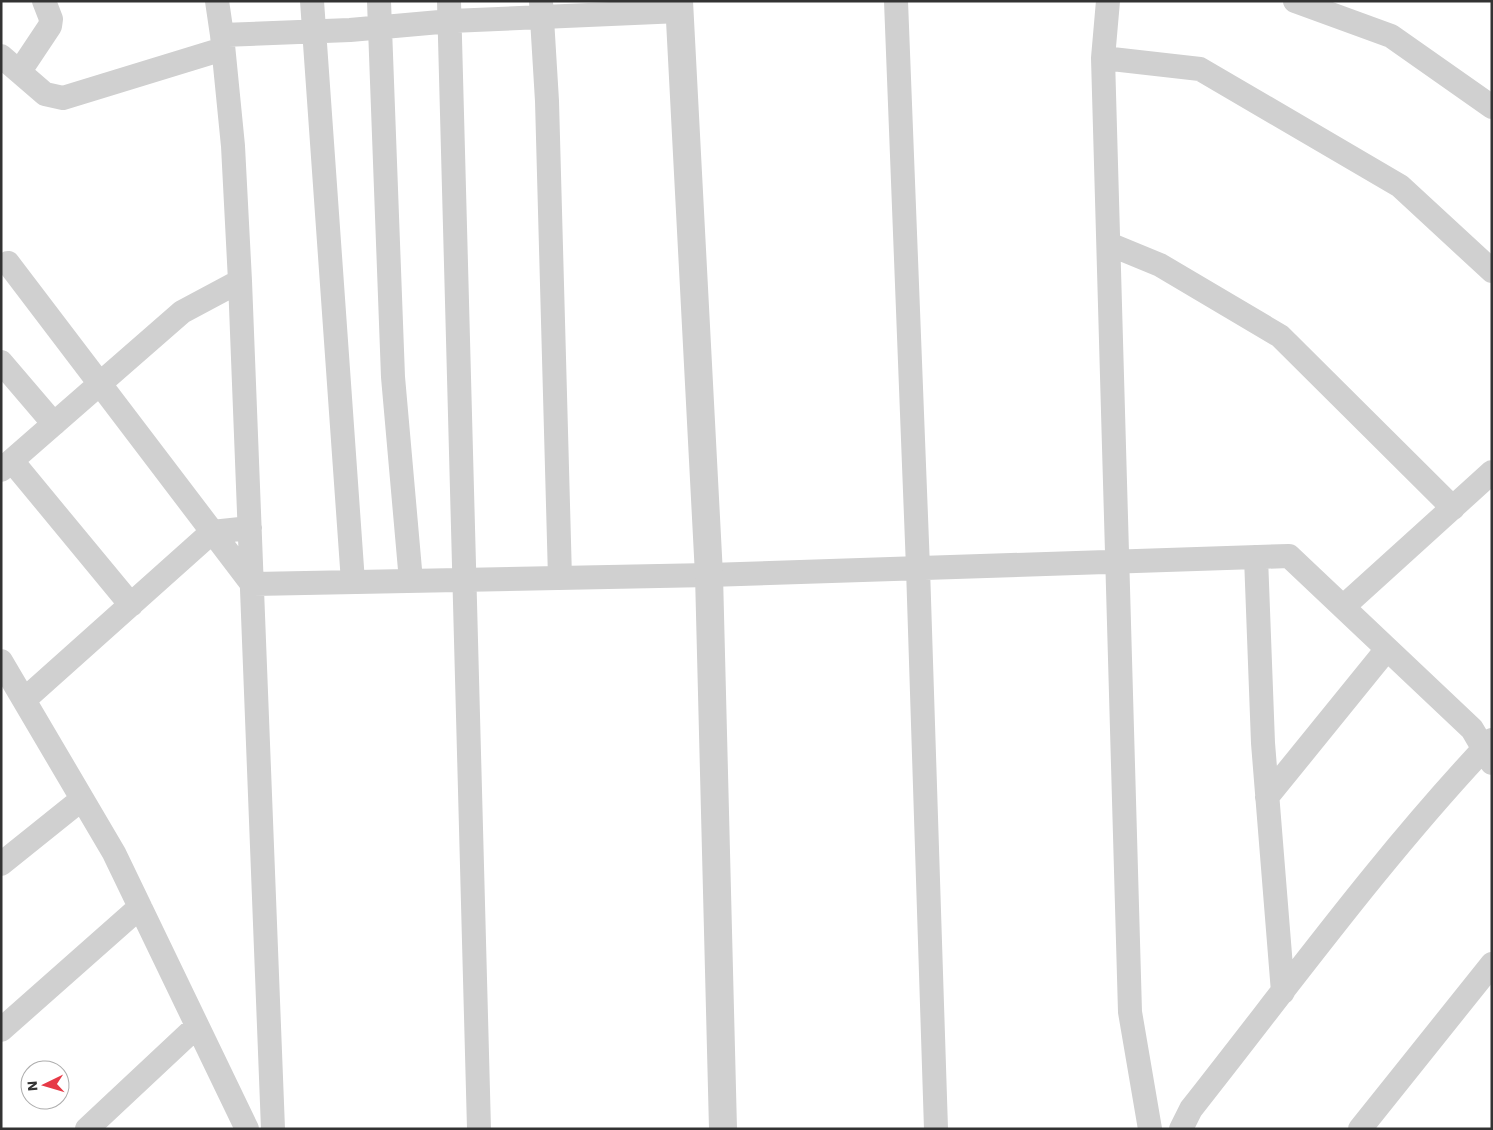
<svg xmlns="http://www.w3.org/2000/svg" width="1493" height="1130" font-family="'Work Sans',sans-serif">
<rect width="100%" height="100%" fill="#fff"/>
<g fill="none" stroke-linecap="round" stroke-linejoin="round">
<!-- minor -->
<path stroke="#d0d0d0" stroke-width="24" d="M 217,1 L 222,35
M 312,1 L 353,582
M 379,1 L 393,377 L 411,581
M 449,1 L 479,1129
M 896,1 L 918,568 L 936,1129
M 1108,1 L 1103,58 L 1130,1012 L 1150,1129
M 1295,1 L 1391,36 L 1492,107
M 541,2 L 547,101 L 560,578
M 1,56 L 45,94 L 63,98 L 223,49
M 1103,58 L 1200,69 L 1400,186 L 1492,271
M 20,71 L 50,26 L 51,19 L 44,1
M 1109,244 L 1160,265 L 1280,336 L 1453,508
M 8,263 L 252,584 L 709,575 L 1289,556 L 1472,729 L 1492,763
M 1,362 L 54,424
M 12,461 L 131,605
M 1,470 L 182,312 L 240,281
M 1256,557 L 1263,743 L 1283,992
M 1343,607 L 1492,472
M 1,661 L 114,853 L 247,1129
M 24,700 L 212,532 L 250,528
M 1267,797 L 1387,649
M 1,864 L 82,799
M 1,1030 L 140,907
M 87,1129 L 197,1026
M 273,1129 L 240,281 L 233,146 L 222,35 L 350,30 L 451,21 L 680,11
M 1181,1129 L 1191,1109 C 1289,985 1383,855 1492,740
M 1360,1129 L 1492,964"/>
<!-- tertiary -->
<path stroke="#d0d0d0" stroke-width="28" d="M 679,1 L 709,575 L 723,1129"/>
</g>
<!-- border -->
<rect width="1493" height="1130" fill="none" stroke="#333333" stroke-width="5"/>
<!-- north arrow -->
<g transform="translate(45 1085) rotate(265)"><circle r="24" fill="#ffffff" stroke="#adadad"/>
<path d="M0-4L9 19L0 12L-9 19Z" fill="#e63946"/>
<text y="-8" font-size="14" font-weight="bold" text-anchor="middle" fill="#333333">N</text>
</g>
</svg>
